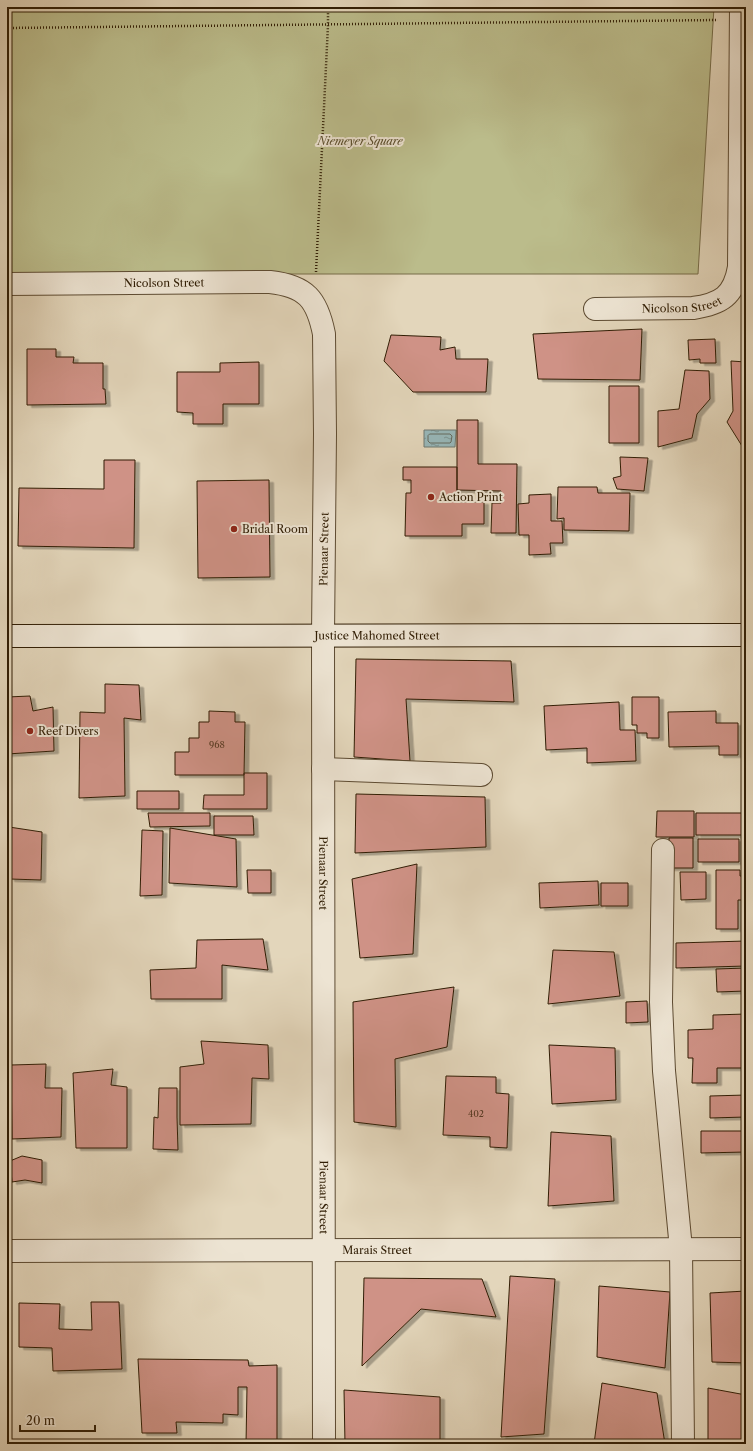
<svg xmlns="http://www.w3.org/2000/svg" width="753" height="1451" font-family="'Libre Caslon Text',serif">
<defs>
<pattern id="water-ripples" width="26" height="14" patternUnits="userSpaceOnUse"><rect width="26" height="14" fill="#97b7b9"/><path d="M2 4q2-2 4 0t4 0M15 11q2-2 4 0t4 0" fill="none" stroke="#7c9494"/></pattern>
<filter id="shadow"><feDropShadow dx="4.5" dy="2.5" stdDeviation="0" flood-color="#0004"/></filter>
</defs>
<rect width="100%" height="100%" fill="#e3d6bb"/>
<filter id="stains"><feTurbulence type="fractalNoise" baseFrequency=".005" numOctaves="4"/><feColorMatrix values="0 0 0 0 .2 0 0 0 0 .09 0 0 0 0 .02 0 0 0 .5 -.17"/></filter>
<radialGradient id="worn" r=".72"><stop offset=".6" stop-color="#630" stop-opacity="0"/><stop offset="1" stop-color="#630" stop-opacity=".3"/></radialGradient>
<!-- park -->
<path fill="#bbbc8b" stroke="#766c48" d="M 7,7 L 714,7 L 698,274 L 7,274 Z"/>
<!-- water -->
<path fill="url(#water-ripples)" stroke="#6e7971" d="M 424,430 L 456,430 L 455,447 L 424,447 Z"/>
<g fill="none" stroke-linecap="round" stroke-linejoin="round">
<!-- shore -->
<path stroke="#646a5e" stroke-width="1" d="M 430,434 L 450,434 L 452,436 L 451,442 L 450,443 L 430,443 L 428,441 L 428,436 Z"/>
</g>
<!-- building -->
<path fill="#cf9286" stroke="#301d04" filter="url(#shadow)" d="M 642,329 L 640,380 L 538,379 L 533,334 Z
M 391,335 L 441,337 L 440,350 L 455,347 L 456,359 L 488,359 L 486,392 L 413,392 L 384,361 Z
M 715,339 L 716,363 L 700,363 L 700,359 L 689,360 L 688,340 Z
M 27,349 L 56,349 L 56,357 L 74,357 L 73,363 L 103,363 L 103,389 L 105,389 L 106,404 L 27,405 Z
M 731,361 L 746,362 L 746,445 L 742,446 L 727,422 L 733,411 Z
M 259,362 L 259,404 L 223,404 L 223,424 L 193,424 L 193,413 L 177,412 L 177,372 L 220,372 L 220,363 Z
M 685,370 L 709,371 L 710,399 L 697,414 L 692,438 L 658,447 L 658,411 L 679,409 Z
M 609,386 L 639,386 L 639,443 L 609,443 Z
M 457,420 L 478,420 L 478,464 L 517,464 L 516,533 L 491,533 L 492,503 L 501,503 L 501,491 L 457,490 Z
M 620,457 L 648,458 L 644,491 L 617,489 L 613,478 L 621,476 Z
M 104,460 L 135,460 L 134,548 L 18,546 L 19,488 L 104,489 Z
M 403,467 L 457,467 L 457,502 L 484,502 L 484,524 L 462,524 L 462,536 L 405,536 L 406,493 L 411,493 L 411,480 L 403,480 Z
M 269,480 L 270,577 L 198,578 L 197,481 Z
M 558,487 L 597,487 L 598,493 L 630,493 L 629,531 L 564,530 L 564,518 L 557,519 Z
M 551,494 L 551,521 L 562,521 L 563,543 L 550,543 L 551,554 L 529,555 L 529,535 L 519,535 L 518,504 L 529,503 L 529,495 Z
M 356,659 L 511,661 L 514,702 L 406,699 L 410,761 L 354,757 Z
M 105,684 L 139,685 L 141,720 L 124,718 L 125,796 L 79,798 L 80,712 L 105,713 Z
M 30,696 L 33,711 L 53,707 L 54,751 L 7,754 L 7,697 Z
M 632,697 L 659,697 L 659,738 L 647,738 L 647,733 L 637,733 L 637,725 L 632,725 Z
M 619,702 L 620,730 L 635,730 L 636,761 L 587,763 L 587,748 L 546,750 L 544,706 Z
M 209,711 L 235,712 L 235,722 L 245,722 L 244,775 L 175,775 L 175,752 L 189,752 L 189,738 L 199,738 L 199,722 L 209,722 Z
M 716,711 L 716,723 L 738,723 L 738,755 L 719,755 L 719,746 L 669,747 L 668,712 Z
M 244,773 L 267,773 L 267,809 L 203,809 L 204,795 L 244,795 Z
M 137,791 L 179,791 L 179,809 L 137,809 Z
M 356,794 L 485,797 L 486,847 L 355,853 Z
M 657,811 L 694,811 L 694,837 L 656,837 Z
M 148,813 L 210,813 L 210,826 L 150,827 Z
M 696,813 L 746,813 L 746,835 L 696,835 Z
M 214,816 L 253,816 L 254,835 L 214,835 Z
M 9,827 L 42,832 L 41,880 L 10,879 Z
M 170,828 L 236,839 L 237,887 L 169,883 Z
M 142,830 L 163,831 L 162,895 L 140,896 Z
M 669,838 L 693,838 L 693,868 L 669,868 Z
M 698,839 L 739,839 L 739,862 L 698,862 Z
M 417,864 L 413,954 L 360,958 L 352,879 Z
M 247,870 L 271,870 L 271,893 L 248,893 Z
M 716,870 L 740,870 L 740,876 L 746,876 L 746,900 L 738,900 L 738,929 L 716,929 Z
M 680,872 L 706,872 L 706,899 L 681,900 Z
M 598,881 L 599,905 L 540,908 L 539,883 Z
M 601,883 L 628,883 L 628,906 L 601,906 Z
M 263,939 L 268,970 L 222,965 L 222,999 L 151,999 L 150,970 L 196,968 L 197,940 Z
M 746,941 L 746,966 L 676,968 L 676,943 Z
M 553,950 L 614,952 L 620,996 L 548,1004 Z
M 746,968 L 746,991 L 717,992 L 716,969 Z
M 454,987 L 447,1047 L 395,1059 L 396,1127 L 354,1122 L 353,1002 Z
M 647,1001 L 648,1022 L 626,1023 L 626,1002 Z
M 746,1014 L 746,1068 L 717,1068 L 717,1083 L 692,1083 L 693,1058 L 688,1058 L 688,1030 L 713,1029 L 713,1015 Z
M 201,1041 L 268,1045 L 269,1079 L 252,1078 L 251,1124 L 180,1125 L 180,1067 L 204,1064 Z
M 549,1045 L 615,1048 L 616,1100 L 552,1104 Z
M 46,1064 L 45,1088 L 62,1088 L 61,1137 L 12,1139 L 11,1065 Z
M 113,1069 L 111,1085 L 127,1087 L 127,1148 L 76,1148 L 73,1073 Z
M 446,1076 L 496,1077 L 496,1093 L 509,1094 L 507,1148 L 490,1147 L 490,1137 L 443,1135 Z
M 159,1088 L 177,1088 L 177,1117 L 178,1150 L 153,1149 L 154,1117 L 158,1118 Z
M 746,1095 L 746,1117 L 710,1118 L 710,1096 Z
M 701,1131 L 746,1131 L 746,1152 L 701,1153 Z
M 551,1132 L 611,1136 L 614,1201 L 548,1206 Z
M 22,1156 L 42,1160 L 42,1183 L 25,1180 L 12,1182 L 10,1161 Z
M 510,1276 L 555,1279 L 544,1434 L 501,1437 Z
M 364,1278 L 482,1279 L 496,1317 L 421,1309 L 362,1366 Z
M 599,1286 L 670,1292 L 665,1368 L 597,1357 Z
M 746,1291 L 746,1363 L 712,1362 L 710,1293 Z
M 91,1302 L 119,1302 L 122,1369 L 53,1371 L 52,1348 L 19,1347 L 19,1303 L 60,1304 L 59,1329 L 92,1330 Z
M 138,1359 L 248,1360 L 249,1366 L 277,1365 L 277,1444 L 246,1444 L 247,1387 L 238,1387 L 238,1415 L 223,1414 L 223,1423 L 176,1422 L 177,1433 L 142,1433 Z
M 602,1383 L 657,1393 L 665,1444 L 594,1444 Z
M 708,1388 L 746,1395 L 746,1444 L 708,1444 Z
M 344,1390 L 440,1397 L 440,1444 L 345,1444 Z
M 131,1442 L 131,1444 L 49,1444 Z"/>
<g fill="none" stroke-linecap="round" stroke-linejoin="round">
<!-- street casing -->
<g stroke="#5d4b32" stroke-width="24">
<g id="street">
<path id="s1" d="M 7,284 L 270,282 C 306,286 317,299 324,334 L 325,434 L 323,635 L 324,1444"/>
<path id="s2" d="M 595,309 L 693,308 C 721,304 734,296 739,267 L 741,7"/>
<path d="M 323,769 L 481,775"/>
<path d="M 663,850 L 661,1002 L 664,1071 L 681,1249 L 683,1444"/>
<path id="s3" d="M 7,1251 L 746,1249"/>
</g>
</g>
<!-- secondary casing -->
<g stroke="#301d04" stroke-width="24">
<g id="secondary">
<path id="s4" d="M 7,636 L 746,635"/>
</g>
</g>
<!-- path -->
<path stroke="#301d04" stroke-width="2.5" stroke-dasharray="1 2" stroke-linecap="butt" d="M 7,28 L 718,20
M 316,272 L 328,25 L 328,7"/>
<!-- street -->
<use href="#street" stroke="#ede4d3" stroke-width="22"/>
<!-- secondary -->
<use href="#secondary" stroke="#ede4d3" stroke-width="22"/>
</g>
<!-- markers -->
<g fill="#8f2418" stroke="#ede4d3" stroke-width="1.5">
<circle cx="431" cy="497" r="4"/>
<circle cx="234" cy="529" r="4"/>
<circle cx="30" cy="731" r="4"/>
</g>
<g text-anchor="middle" stroke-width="4" stroke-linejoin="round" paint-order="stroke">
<!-- number labels -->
<g font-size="9" fill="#583a24">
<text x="217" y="748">968</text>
<text x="476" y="1117">402</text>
</g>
<!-- park labels -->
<g font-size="11" font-style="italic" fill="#5a4d2c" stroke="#ede4d3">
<text x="360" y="145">Niemeyer Square</text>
</g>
<!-- street labels -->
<g font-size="11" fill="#301d04" stroke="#ede4d3">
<text dy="4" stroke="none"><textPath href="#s1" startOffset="157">Nicolson Street</textPath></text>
<text dy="4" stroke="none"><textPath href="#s2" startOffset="87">Nicolson Street</textPath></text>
<text transform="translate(324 549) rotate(-89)" y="4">Pienaar Street</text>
<text dy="4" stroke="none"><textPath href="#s4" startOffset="370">Justice Mahomed Street</textPath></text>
<text dy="4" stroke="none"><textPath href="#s1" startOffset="885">Pienaar Street</textPath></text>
<text dy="4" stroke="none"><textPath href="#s1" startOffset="1209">Pienaar Street</textPath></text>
<text dy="4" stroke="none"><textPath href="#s3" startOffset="370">Marais Street</textPath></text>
</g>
<!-- poi labels -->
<g font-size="11" fill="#301d04" stroke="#ede4d3" text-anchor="start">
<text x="439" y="501">Action Print</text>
<text x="242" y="533">Bridal Room</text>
<text x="38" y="735">Reef Divers</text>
</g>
</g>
<!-- margin -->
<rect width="753" height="1451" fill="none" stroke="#e3d6bb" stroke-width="24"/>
<rect x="8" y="8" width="737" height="1435" fill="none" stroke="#301d04" stroke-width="2"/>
<rect x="12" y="12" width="729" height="1427" fill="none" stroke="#301d04"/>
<!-- scale -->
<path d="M20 1425v6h75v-6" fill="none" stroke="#301d04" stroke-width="2"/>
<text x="26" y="1425" font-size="12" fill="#301d04" stroke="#ede4d3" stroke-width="3" paint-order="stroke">20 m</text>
<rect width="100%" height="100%" filter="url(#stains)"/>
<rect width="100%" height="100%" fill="url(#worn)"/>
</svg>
